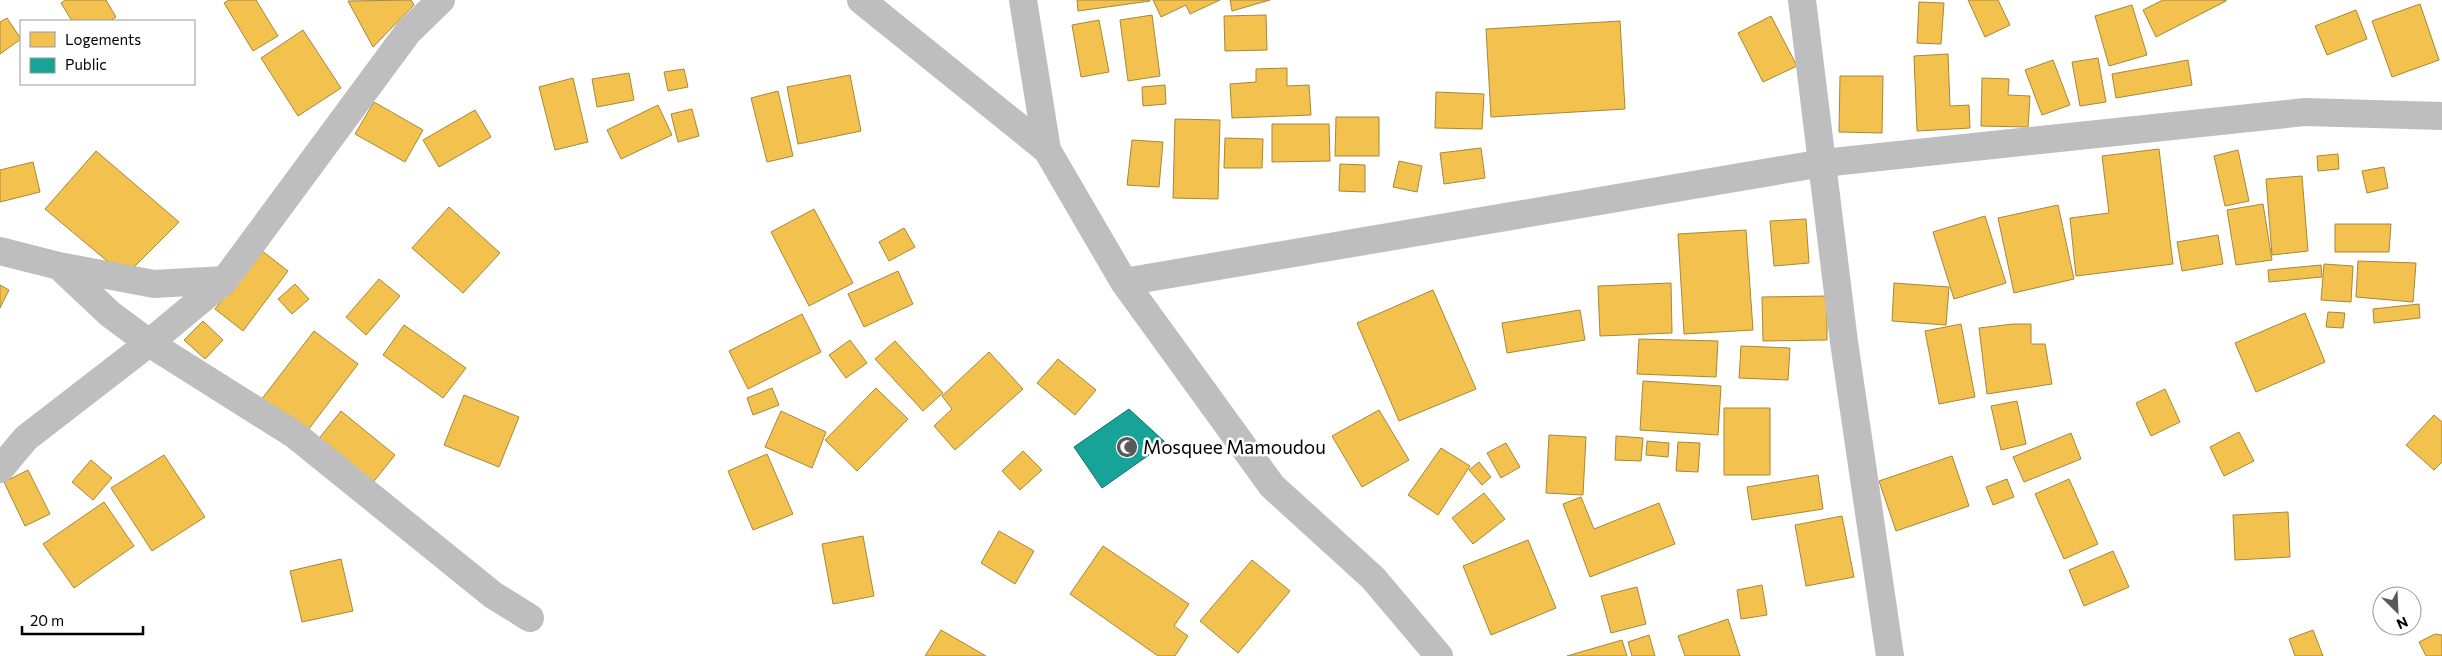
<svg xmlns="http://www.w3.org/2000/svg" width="2442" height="656" font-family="Commissioner,sans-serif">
<rect width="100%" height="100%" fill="#fff"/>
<!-- homes -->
<path fill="#f2c14e" stroke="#a98737" d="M 65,0 L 106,0 L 116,17 L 110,21 L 72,21 L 61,3 Z
M 229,0 L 256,0 L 278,36 L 253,51 L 224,3 Z
M 411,0 L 414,5 L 373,47 L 348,1 Z
M 1077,0 L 1150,0 L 1150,1 L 1078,11 Z
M 1153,0 L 1220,0 L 1190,14 L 1186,5 L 1161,17 Z
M 1230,0 L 1270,0 L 1232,11 Z
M 1968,0 L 1998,0 L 2010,25 L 1985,37 Z
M 2163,0 L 2226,0 L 2226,1 L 2156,37 L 2143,10 Z
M 1919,2 L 1944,3 L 1941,44 L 1917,43 Z
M 2420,4 L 2439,60 L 2392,77 L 2372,21 Z
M 2132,5 L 2147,55 L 2109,66 L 2095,16 Z
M 2356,10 L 2367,39 L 2327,55 L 2315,26 Z
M 1152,15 L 1160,76 L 1128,81 L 1120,20 Z
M 1266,15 L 1267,50 L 1225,51 L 1224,16 Z
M 1771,16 L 1797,66 L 1763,82 L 1738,33 Z
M 7,18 L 21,39 L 0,54 L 0,22 Z
M 1099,20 L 1109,72 L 1081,77 L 1072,25 Z
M 1620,21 L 1625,109 L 1491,117 L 1486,29 Z
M 303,30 L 341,88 L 298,116 L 261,58 Z
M 1948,54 L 1950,106 L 1969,105 L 1970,128 L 1917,131 L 1914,56 Z
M 2098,58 L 2106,102 L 2080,106 L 2072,62 Z
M 2053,60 L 2070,105 L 2042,115 L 2025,70 Z
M 2188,60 L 2192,85 L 2116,98 L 2112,74 Z
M 1287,68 L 1287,86 L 1309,85 L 1311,115 L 1232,118 L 1230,84 L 1256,82 L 1256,69 Z
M 684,69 L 688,87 L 668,91 L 664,72 Z
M 629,73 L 634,100 L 597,107 L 592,79 Z
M 850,75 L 861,131 L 798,144 L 787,87 Z
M 1840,76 L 1883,76 L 1882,133 L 1839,132 Z
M 573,78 L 588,142 L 555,150 L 539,87 Z
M 1982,78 L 2009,79 L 2008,95 L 2030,96 L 2028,127 L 1981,126 Z
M 1165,85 L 1166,104 L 1143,106 L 1142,87 Z
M 778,91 L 793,156 L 767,162 L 751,98 Z
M 1436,92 L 1484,94 L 1482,129 L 1435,128 Z
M 374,102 L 423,130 L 405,162 L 355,134 Z
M 658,105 L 672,135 L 621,159 L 607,130 Z
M 692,109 L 699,136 L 678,142 L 671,114 Z
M 475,110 L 491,137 L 439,167 L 423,140 Z
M 1336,117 L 1379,117 L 1379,156 L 1335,156 Z
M 1175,119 L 1220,120 L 1218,199 L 1173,198 Z
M 1272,124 L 1329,124 L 1330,161 L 1272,162 Z
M 1225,138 L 1263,139 L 1262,168 L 1224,168 Z
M 1132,140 L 1163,142 L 1159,187 L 1127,185 Z
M 1481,148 L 1485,178 L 1444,184 L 1440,153 Z
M 2159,149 L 2173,264 L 2076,276 L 2070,218 L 2109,213 L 2102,156 Z
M 2238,150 L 2249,201 L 2225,206 L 2214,156 Z
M 96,151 L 179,222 L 125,276 L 45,209 Z
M 2338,154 L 2339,169 L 2318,171 L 2317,156 Z
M 1399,161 L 1422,166 L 1417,192 L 1393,187 Z
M 33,162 L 40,192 L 0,202 L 0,170 Z
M 1340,164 L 1365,165 L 1365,192 L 1339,191 Z
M 2384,167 L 2388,188 L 2367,193 L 2362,171 Z
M 2302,176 L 2308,251 L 2272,255 L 2266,179 Z
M 2263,204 L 2272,260 L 2236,265 L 2227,210 Z
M 2058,205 L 2074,279 L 2014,293 L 1998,218 Z
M 449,207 L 500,253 L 463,293 L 412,248 Z
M 814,209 L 853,283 L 809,306 L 771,232 Z
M 1985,216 L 2006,283 L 1954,299 L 1933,232 Z
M 1806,219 L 1809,263 L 1774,266 L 1770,221 Z
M 2335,224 L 2391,224 L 2389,252 L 2335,252 Z
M 904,228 L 915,247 L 889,261 L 879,242 Z
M 1746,230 L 1753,330 L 1684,334 L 1678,234 Z
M 2218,235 L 2223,264 L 2182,271 L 2177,242 Z
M 261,250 L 288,271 L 243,331 L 215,309 Z
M 2358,261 L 2416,263 L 2413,302 L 2356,297 Z
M 2324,264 L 2353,266 L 2351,302 L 2321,300 Z
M 2321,265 L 2322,277 L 2269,282 L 2268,270 Z
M 898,271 L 913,304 L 864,327 L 848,294 Z
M 379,279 L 400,296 L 366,335 L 346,317 Z
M 1671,283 L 1672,333 L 1600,336 L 1598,286 Z
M 1894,283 L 1949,287 L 1946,325 L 1892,321 Z
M 295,284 L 309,299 L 292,314 L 278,299 Z
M 0,285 L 9,290 L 0,308 Z
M 1433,290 L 1476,389 L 1399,421 L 1357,323 Z
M 1827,296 L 1827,340 L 1763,341 L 1762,297 Z
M 2419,304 L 2420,318 L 2374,323 L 2373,309 Z
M 1580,310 L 1585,340 L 1507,353 L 1502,323 Z
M 2328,312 L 2345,313 L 2343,328 L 2326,327 Z
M 2305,313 L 2325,362 L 2256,392 L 2235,343 Z
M 802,314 L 821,352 L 748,389 L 729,351 Z
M 203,321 L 223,340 L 205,359 L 184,340 Z
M 1961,324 L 1975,397 L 1939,404 L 1925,331 Z
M 2013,324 L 2031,324 L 2031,344 L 2045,344 L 2052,384 L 1987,394 L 1979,328 Z
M 404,325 L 466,368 L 443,398 L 383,355 Z
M 314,331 L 358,364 L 305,434 L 261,400 Z
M 1639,339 L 1718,341 L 1716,377 L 1637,374 Z
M 850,340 L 867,363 L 846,378 L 829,355 Z
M 895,341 L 943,393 L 923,411 L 875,359 Z
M 1741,346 L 1790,348 L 1788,380 L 1739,378 Z
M 989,352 L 1023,389 L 955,450 L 934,426 L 952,409 L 942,396 Z
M 1058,359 L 1096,390 L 1075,415 L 1037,383 Z
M 1643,381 L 1721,386 L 1718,435 L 1640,430 Z
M 772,388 L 779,405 L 753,415 L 747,398 Z
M 876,388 L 908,419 L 857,471 L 825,440 Z
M 2165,389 L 2180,422 L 2151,436 L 2136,403 Z
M 464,395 L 519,417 L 499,467 L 444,445 Z
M 2017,401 L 2026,444 L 2001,450 L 1991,406 Z
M 1724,408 L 1770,408 L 1770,475 L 1724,475 Z
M 1379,410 L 1409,460 L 1362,487 L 1332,436 Z
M 341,411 L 395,455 L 367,490 L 313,446 Z
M 781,411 L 826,432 L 812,468 L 765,447 Z
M 2434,415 L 2442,422 L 2442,462 L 2434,470 L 2406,445 Z
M 2239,432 L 2254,461 L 2224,476 L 2210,447 Z
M 2071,433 L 2081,459 L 2024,482 L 2013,457 Z
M 1549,435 L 1586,437 L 1583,495 L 1546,493 Z
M 1616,436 L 1643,438 L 1641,461 L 1615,460 Z
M 1647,441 L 1669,443 L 1668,457 L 1646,455 Z
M 1678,442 L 1700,443 L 1698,472 L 1676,471 Z
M 1506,443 L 1520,467 L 1501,478 L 1487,453 Z
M 1441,448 L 1470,466 L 1438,515 L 1408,495 Z
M 1023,451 L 1042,470 L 1020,490 L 1002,471 Z
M 767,454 L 793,514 L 753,530 L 728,471 Z
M 164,455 L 205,517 L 152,551 L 111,488 Z
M 1952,456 L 1969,506 L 1896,531 L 1879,481 Z
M 91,460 L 112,478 L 93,500 L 72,482 Z
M 1479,462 L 1491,477 L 1482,485 L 1469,470 Z
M 28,470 L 50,514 L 25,526 L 4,482 Z
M 1818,475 L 1823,509 L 1752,520 L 1747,487 Z
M 2007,479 L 2014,497 L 1993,505 L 1986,487 Z
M 2069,479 L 2098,544 L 2064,559 L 2035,494 Z
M 1484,493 L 1505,519 L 1473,544 L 1452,518 Z
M 1581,497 L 1594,529 L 1659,503 L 1675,544 L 1590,577 L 1563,504 Z
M 104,502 L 134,546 L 74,588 L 43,544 Z
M 2288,512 L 2290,557 L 2235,560 L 2233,515 Z
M 1842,516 L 1854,577 L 1806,586 L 1795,525 Z
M 999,531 L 1034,551 L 1015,584 L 981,563 Z
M 863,536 L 874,596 L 833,604 L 822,544 Z
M 1528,540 L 1556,608 L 1491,635 L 1463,566 Z
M 1103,546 L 1189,604 L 1174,626 L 1188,636 L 1175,656 L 1158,656 L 1070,594 Z
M 2113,551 L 2129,587 L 2084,606 L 2069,570 Z
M 341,559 L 353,611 L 302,622 L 290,571 Z
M 1252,560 L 1290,591 L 1238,653 L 1200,621 Z
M 1762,585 L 1767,615 L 1741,619 L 1737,590 Z
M 1637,587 L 1646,624 L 1611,633 L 1601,596 Z
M 1728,619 L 1740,656 L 1685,656 L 1678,636 Z
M 941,630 L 986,656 L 925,656 Z
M 2313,630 L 2323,656 L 2295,656 L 2289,639 Z
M 2435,634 L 2442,635 L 2442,656 L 2426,656 L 2419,642 Z
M 1649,635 L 1655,656 L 1632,656 L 1628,642 Z
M 1622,640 L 1627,656 L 1567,656 Z"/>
<!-- public -->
<path fill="#17a398" stroke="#10726a" d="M 1129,409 L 1166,443 L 1102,488 L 1074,447 Z"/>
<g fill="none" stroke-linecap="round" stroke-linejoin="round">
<!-- minor -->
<path stroke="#bebebe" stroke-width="28" d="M 861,0 L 1047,150
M 1023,0 L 1047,150 L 1124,282 L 1272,486 L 1373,578 L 1439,656
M 1802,0 L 1844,342 L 1890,656
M 0,251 L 59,266 L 154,284 L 225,280
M 59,266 L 110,314 L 149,343 L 295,435 L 493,595 L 530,618
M 1124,282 L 1823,163 L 2305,112 L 2442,116
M 0,469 L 26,438 L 149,343 L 225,280 L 408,32 L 441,0"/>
</g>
<!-- icons -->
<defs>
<g id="mosque-disc" transform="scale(1.125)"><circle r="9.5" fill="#595959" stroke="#fff"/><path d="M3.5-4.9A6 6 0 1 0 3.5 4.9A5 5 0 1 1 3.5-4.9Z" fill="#fff"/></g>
</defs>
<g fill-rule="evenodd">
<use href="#mosque-disc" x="1127" y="447"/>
</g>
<g text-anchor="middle" stroke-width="5" stroke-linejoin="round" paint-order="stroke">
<!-- poi labels -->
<g font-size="19" fill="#000" stroke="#fff" text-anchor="start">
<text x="1143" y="454">Mosquee Mamoudou</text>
</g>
</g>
<!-- legend -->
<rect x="20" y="20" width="175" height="65" fill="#ffffff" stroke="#999999"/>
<rect x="30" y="32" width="25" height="15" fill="#f2c14e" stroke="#999999"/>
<text x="65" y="45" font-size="15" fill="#000000">Logements</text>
<rect x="30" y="58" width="25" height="15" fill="#17a398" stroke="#999999"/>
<text x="65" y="70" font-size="15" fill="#000000">Public</text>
<!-- north arrow -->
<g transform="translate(2397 611) rotate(156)"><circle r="24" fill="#ffffff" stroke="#999999"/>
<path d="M0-4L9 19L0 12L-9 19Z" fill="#595959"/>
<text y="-8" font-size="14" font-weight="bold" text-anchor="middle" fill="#000000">N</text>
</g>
<!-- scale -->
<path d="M22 626v8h121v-8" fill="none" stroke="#000000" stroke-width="2.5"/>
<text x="30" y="626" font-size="15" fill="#000000" stroke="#ffffff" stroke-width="4" paint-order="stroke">20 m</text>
</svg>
